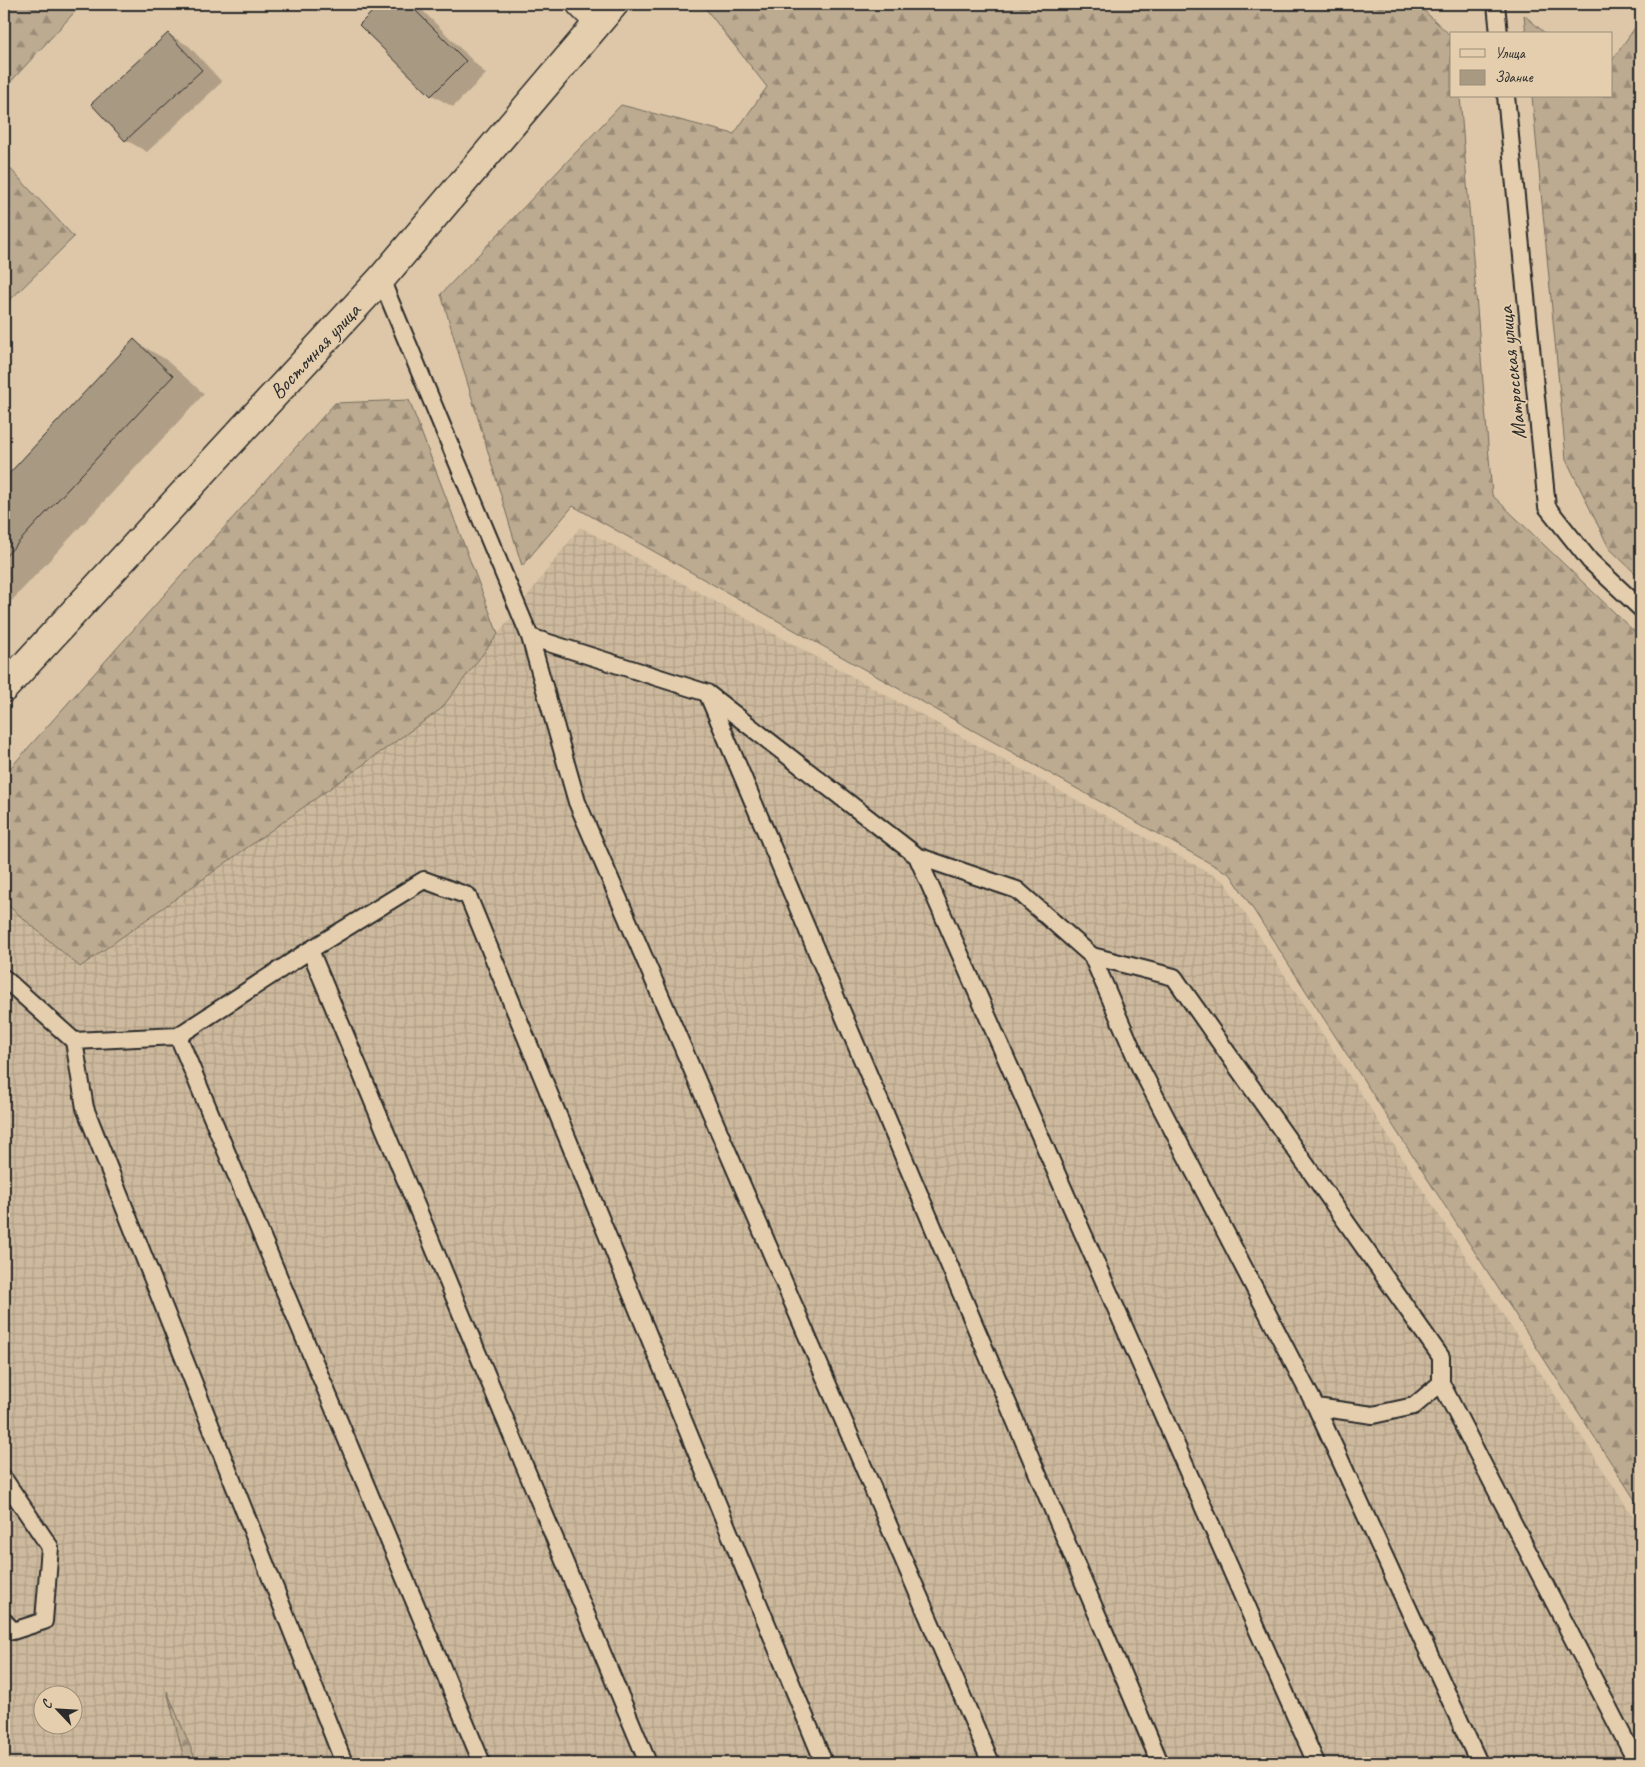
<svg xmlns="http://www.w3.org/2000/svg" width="1645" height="1767" font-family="Caveat,sans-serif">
<defs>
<pattern id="industrial-grid" width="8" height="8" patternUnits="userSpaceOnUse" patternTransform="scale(1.25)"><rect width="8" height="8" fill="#cdb99d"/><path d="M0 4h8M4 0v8" fill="none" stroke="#b09f87"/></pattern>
<pattern id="forest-firs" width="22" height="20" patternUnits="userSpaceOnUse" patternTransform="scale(1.25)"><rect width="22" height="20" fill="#bcab91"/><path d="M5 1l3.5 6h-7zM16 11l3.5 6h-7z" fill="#998b77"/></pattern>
</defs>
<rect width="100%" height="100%" fill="#ddc7a8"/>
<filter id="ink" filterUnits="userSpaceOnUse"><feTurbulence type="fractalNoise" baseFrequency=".02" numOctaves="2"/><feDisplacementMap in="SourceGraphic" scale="10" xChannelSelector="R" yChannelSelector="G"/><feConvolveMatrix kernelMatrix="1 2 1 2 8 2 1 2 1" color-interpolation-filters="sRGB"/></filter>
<g filter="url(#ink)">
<!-- industrial -->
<path fill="url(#industrial-grid)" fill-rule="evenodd" d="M 580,527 L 1224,881 L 1641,1529 L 1641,1763 L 4,1763 L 4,902 L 81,967 L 441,709 ZM 42,1694 L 72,1694 L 72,1724 L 42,1724 Z"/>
<!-- forest -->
<path fill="url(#forest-firs)" stroke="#746b5e" d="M 4,4 L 82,4 L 4,89 Z
M 702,4 L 1417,4 L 1451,36 L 1451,96 L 1460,96 L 1492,495 L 1641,638 L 1641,1509 L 1231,875 L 573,506 L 522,566 L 441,294 L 621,105 L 734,134 L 767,87 Z
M 1524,15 L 1546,34 L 1526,34 Z
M 1641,19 L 1641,579 L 1609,548 L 1566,459 L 1532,96 L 1611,96 L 1611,62 Z
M 4,162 L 74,237 L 4,306 Z
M 409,400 L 498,634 L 441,709 L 80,967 L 4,902 L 4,775 L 335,403 Z
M 167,1691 L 197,1763 L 185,1763 Z"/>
<!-- shadow -->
<path fill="#0003" d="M 381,4 L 416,4 L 486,74 L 453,107 L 432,95 L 361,25 Z
M 168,34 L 189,46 L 222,82 L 147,152 L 126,140 Z
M 134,341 L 165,359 L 204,394 L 5,608 L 4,481 Z"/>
<!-- building -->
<path fill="#a89983" stroke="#2b2b2b" d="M 380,4 L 409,4 L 466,61 L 431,96 L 359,25 Z
M 168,33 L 202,70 L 125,141 L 91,104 Z
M 134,339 L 173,376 L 4,558 L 4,479 Z"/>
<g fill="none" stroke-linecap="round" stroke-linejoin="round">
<!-- service casing -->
<g stroke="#2b2b2b" stroke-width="20">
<path id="service" d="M 1496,4 L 1499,34
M 1506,96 L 1547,507 L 1590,561 L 1641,609
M 381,279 L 530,637 L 577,802 L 991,1763
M 530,637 L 707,693 L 917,856 L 1017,890 L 1092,956 L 1174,977 L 1441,1357 L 1441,1383 L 1637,1763
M 708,695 L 1160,1763
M 917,856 L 1316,1763
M 310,950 L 648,1763
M 1092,956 L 1140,1067 L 1316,1407 L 1479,1763
M 4,978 L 74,1041 L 85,1108 L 344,1763
M 178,1036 L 482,1763
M 74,1041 L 178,1036 L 310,950 L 424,880 L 468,896 L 824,1763
M 1316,1407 L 1373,1415 L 1414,1406 L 1441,1383
M 4,1479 L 50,1547 L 44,1621 L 13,1631 L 4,1621"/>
</g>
<!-- minor casing -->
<g stroke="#2b2b2b" stroke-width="31">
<path id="minor" d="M 581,4 L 598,21
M 4,688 L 381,279 L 614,4"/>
</g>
<!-- service -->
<use href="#service" stroke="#e4cead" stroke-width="16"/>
<!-- minor -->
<use href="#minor" stroke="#e4cead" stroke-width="28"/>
</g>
</g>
<g text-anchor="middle" stroke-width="4" stroke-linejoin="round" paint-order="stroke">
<!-- street labels -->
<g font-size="21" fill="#2b2b2b" stroke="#e4cead">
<text transform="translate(315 351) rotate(-47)" y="7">Восточная улица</text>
<text transform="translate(1512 373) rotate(-96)" y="7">Матросская улица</text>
</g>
</g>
<!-- margin -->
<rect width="1645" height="1767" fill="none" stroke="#e4cead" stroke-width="20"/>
<rect x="10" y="10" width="1625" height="1747" fill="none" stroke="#2b2b2b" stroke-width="2" filter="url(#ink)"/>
<!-- legend -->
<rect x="1450" y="32" width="162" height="65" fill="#e4cead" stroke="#9a8d79"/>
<rect x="1460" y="49" width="25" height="8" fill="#e4cead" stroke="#9a8d79"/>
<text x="1495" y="58" font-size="15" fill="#2b2b2b">Улица</text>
<rect x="1460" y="70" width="25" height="15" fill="#a89983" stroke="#9a8d79"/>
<text x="1495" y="82" font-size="15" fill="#2b2b2b">Здание</text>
<!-- north arrow -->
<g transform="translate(58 1710) rotate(295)"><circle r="24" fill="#e4cead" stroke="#9a8d79"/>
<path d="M0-4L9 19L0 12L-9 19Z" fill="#2b2b2b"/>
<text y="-8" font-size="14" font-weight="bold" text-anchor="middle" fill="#2b2b2b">С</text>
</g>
</svg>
